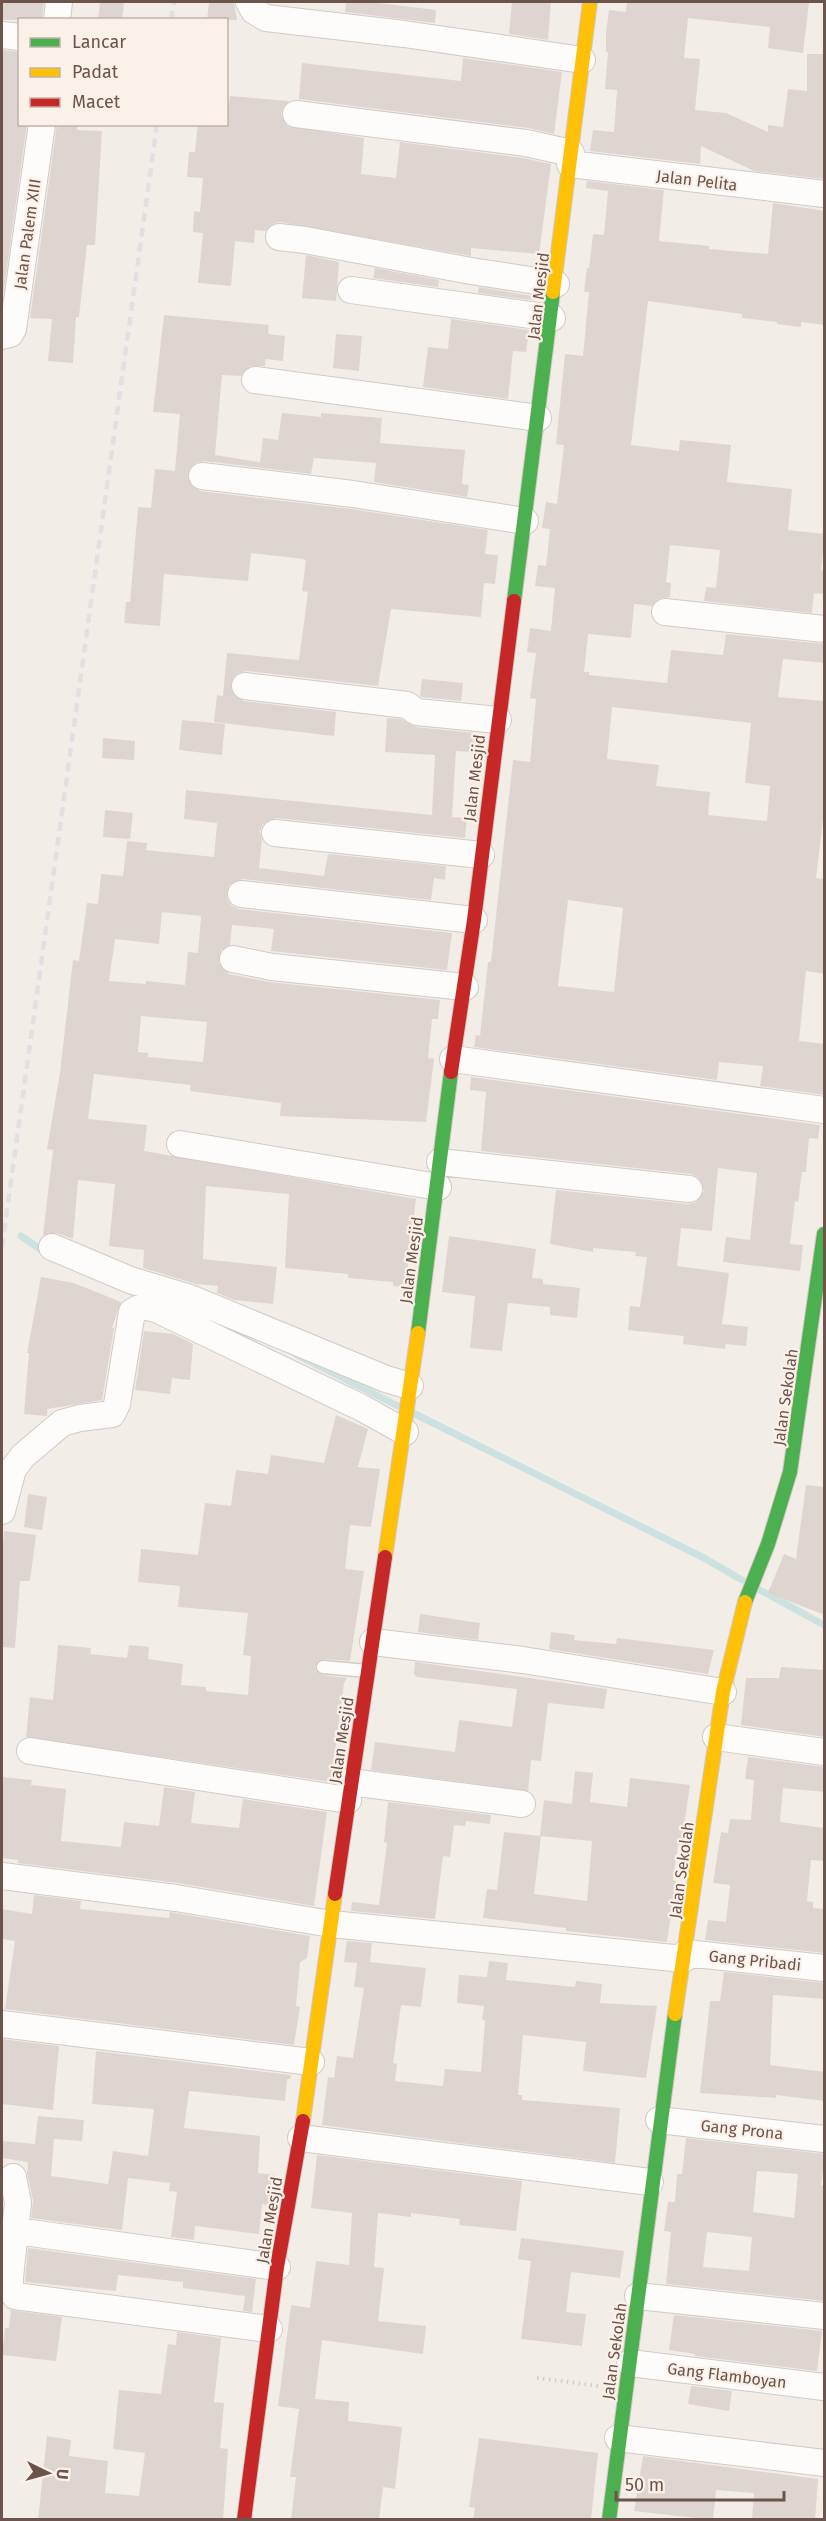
<svg xmlns="http://www.w3.org/2000/svg" width="826" height="2521" font-family="'Fira Sans',sans-serif">
<rect width="100%" height="100%" fill="#f3ede7"/>
<g fill="none" stroke-linecap="round" stroke-linejoin="round">
<!-- stream -->
<path stroke="#cbe2e1" stroke-width="7" d="M 21,1236 L 46,1253
M 297,1355 L 400,1407
M 415,1414 L 704,1558 L 742,1580
M 760,1590 L 824,1625"/>
</g>
<!-- building -->
<path fill="#dfd5d0" fill-rule="evenodd" d="M 2,2 L 44,2 L 42,20 L 2,20 Z
M 100,2 L 124,2 L 122,20 L 98,20 Z
M 209,2 L 234,2 L 237,20 L 207,20 Z
M 346,2 L 371,2 L 436,10 L 435,23 L 345,12 Z
M 512,2 L 551,2 L 548,40 L 509,34 Z
M 627,2 L 809,2 L 803,53 L 768,48 L 770,27 L 688,18 L 684,58 L 700,59 L 695,110 L 726,113 L 768,132 L 768,125 L 783,127 L 788,89 L 807,91 L 807,54 L 825,54 L 823,179 L 754,171 L 701,146 L 700,164 L 590,151 L 593,130 L 614,132 L 617,90 L 605,89 L 608,52 L 606,52 L 606,33 L 609,10 L 626,12 Z
M 2,50 L 20,52 L 20,124 L 27,124 L 2,303 Z
M 463,58 L 562,72 L 554,134 L 528,128 L 299,99 L 302,63 L 461,81 Z
M 230,96 L 289,101 L 281,113 L 287,126 L 364,138 L 361,174 L 396,178 L 400,142 L 523,158 L 551,164 L 539,254 L 471,248 L 471,256 L 280,222 L 273,224 L 266,231 L 255,230 L 254,243 L 235,241 L 231,286 L 198,283 L 203,233 L 193,232 L 194,211 L 200,212 L 203,178 L 187,177 L 189,152 L 195,152 L 198,124 L 226,124 Z
M 57,124 L 77,124 L 77,130 L 102,131 L 95,245 L 87,245 L 79,317 L 76,317 L 73,363 L 48,361 L 52,319 L 30,318 Z
M 587,181 L 664,190 L 659,241 L 709,246 L 709,249 L 768,254 L 773,203 L 825,211 L 825,325 L 801,322 L 801,327 L 777,324 L 777,322 L 742,318 L 742,314 L 648,301 L 631,445 L 679,451 L 680,440 L 731,445 L 727,482 L 792,489 L 788,530 L 825,534 L 821,570 L 825,571 L 825,594 L 814,593 L 812,613 L 704,601 L 706,587 L 716,588 L 720,550 L 670,545 L 666,582 L 671,583 L 670,597 L 658,599 L 652,606 L 634,604 L 631,638 L 588,634 L 584,672 L 589,672 L 589,675 L 667,683 L 671,650 L 723,655 L 726,634 L 825,644 L 825,663 L 783,659 L 778,697 L 825,701 L 825,803 L 816,878 L 825,879 L 825,974 L 806,971 L 799,1041 L 825,1044 L 825,1095 L 760,1086 L 763,1066 L 719,1062 L 717,1080 L 474,1047 L 476,1035 L 480,1036 L 488,962 L 491,962 L 513,760 L 530,762 L 536,699 L 530,698 L 536,653 L 527,652 L 530,628 L 551,631 L 555,588 L 535,586 L 538,565 L 546,566 L 550,529 L 542,528 L 546,502 L 557,504 L 564,445 L 556,444 L 565,354 L 583,356 L 589,292 L 584,292 L 587,268 L 589,268 L 593,234 L 604,235 L 608,191 L 586,188 ZM 612,707 L 751,723 L 745,783 L 770,786 L 767,821 L 708,815 L 710,792 L 656,786 L 659,765 L 607,759 ZM 568,900 L 623,908 L 614,992 L 558,986 Z
M 306,255 L 339,262 L 336,301 L 302,298 Z
M 375,268 L 439,280 L 438,287 L 373,278 Z
M 479,287 L 532,296 L 532,300 L 478,293 Z
M 164,315 L 269,325 L 268,334 L 285,336 L 283,361 L 266,359 L 265,366 L 250,366 L 241,376 L 222,375 L 215,455 L 260,462 L 263,438 L 278,440 L 282,413 L 321,417 L 321,413 L 382,418 L 380,443 L 465,450 L 462,484 L 469,485 L 467,497 L 374,482 L 376,463 L 314,458 L 311,474 L 204,461 L 196,463 L 190,468 L 189,482 L 200,491 L 351,509 L 488,530 L 485,554 L 498,555 L 495,584 L 484,583 L 481,617 L 391,609 L 378,686 L 247,671 L 239,673 L 233,678 L 232,692 L 243,701 L 336,712 L 334,736 L 214,722 L 217,695 L 223,696 L 227,653 L 299,660 L 308,592 L 302,591 L 306,561 L 303,559 L 251,553 L 248,581 L 164,574 L 160,626 L 124,623 L 126,602 L 130,602 L 138,507 L 151,508 L 155,469 L 175,471 L 180,414 L 153,412 Z
M 451,319 L 529,330 L 526,352 L 513,351 L 508,399 L 423,387 L 428,347 L 448,349 Z
M 336,334 L 362,336 L 359,371 L 333,368 Z
M 422,679 L 463,683 L 461,701 L 422,697 L 420,696 Z
M 387,718 L 401,719 L 416,727 L 474,733 L 472,752 L 456,751 L 452,817 L 467,818 L 465,838 L 276,818 L 263,824 L 260,831 L 262,840 L 259,868 L 324,876 L 328,854 L 446,866 L 445,880 L 434,878 L 431,900 L 243,879 L 229,885 L 227,899 L 232,906 L 239,909 L 452,933 L 447,970 L 271,951 L 274,929 L 232,925 L 230,945 L 221,950 L 219,963 L 229,974 L 269,982 L 440,1000 L 438,1019 L 432,1019 L 428,1058 L 434,1059 L 426,1122 L 280,1116 L 281,1103 L 190,1091 L 191,1085 L 94,1074 L 88,1119 L 147,1125 L 144,1151 L 416,1199 L 405,1287 L 393,1286 L 393,1282 L 348,1278 L 348,1274 L 285,1268 L 289,1194 L 206,1186 L 203,1259 L 277,1267 L 273,1304 L 234,1300 L 217,1293 L 218,1286 L 196,1284 L 143,1268 L 144,1250 L 109,1246 L 115,1184 L 78,1180 L 73,1239 L 57,1233 L 43,1235 L 53,1150 L 47,1149 L 60,1073 L 73,960 L 79,961 L 87,903 L 98,904 L 101,874 L 123,876 L 127,841 L 147,843 L 146,850 L 214,857 L 217,823 L 184,819 L 186,790 L 432,815 L 435,755 L 385,752 ZM 162,912 L 201,916 L 198,953 L 188,952 L 185,985 L 146,981 L 146,984 L 109,981 L 115,939 L 159,944 ZM 141,1016 L 207,1022 L 203,1062 L 148,1057 L 148,1053 L 138,1052 Z
M 182,720 L 225,724 L 222,755 L 179,750 Z
M 103,738 L 135,741 L 134,760 L 102,758 Z
M 105,810 L 133,813 L 130,839 L 103,837 Z
M 471,1077 L 820,1125 L 818,1139 L 809,1138 L 806,1172 L 802,1172 L 798,1202 L 795,1201 L 790,1244 L 803,1245 L 800,1271 L 723,1262 L 726,1237 L 750,1240 L 757,1173 L 718,1168 L 712,1231 L 681,1228 L 677,1266 L 729,1273 L 722,1324 L 748,1327 L 746,1346 L 726,1344 L 725,1349 L 683,1344 L 684,1336 L 628,1330 L 630,1306 L 640,1307 L 647,1257 L 635,1256 L 636,1252 L 593,1248 L 593,1252 L 550,1244 L 556,1190 L 688,1204 L 696,1202 L 704,1191 L 698,1177 L 691,1174 L 481,1151 L 486,1092 L 470,1090 Z
M 449,1236 L 536,1249 L 532,1278 L 543,1279 L 543,1284 L 580,1288 L 577,1318 L 550,1315 L 550,1307 L 508,1303 L 502,1351 L 470,1348 L 475,1296 L 442,1292 Z
M 41,1277 L 74,1283 L 121,1302 L 112,1328 L 114,1328 L 102,1400 L 47,1409 L 47,1416 L 24,1414 L 29,1353 L 27,1353 Z
M 144,1331 L 173,1334 L 193,1344 L 190,1380 L 172,1378 L 170,1394 L 135,1390 Z
M 336,1415 L 368,1429 L 358,1467 L 380,1469 L 371,1527 L 350,1525 L 345,1569 L 364,1571 L 350,1661 L 323,1659 L 315,1666 L 316,1671 L 322,1675 L 347,1678 L 344,1683 L 331,1782 L 26,1737 L 30,1697 L 53,1700 L 58,1645 L 91,1648 L 90,1654 L 127,1658 L 129,1645 L 149,1647 L 148,1659 L 183,1664 L 181,1685 L 206,1687 L 206,1691 L 248,1695 L 251,1656 L 243,1655 L 248,1613 L 178,1607 L 180,1586 L 138,1582 L 141,1549 L 198,1555 L 205,1503 L 231,1506 L 236,1470 L 268,1474 L 271,1455 L 324,1463 Z
M 806,1485 L 825,1487 L 825,1615 L 768,1593 L 784,1554 L 796,1559 Z
M 28,1494 L 47,1497 L 42,1530 L 24,1527 Z
M 4,1531 L 36,1535 L 30,1581 L 20,1581 L 15,1648 L 2,1647 L 2,1557 Z
M 420,1614 L 480,1623 L 478,1640 L 418,1632 Z
M 551,1632 L 575,1635 L 574,1640 L 616,1644 L 617,1638 L 714,1650 L 708,1674 L 549,1649 Z
M 415,1662 L 607,1689 L 604,1709 L 548,1703 L 541,1761 L 531,1760 L 528,1791 L 371,1770 L 375,1742 L 455,1752 L 459,1720 L 512,1727 L 517,1689 L 417,1677 L 414,1674 Z
M 781,1667 L 825,1670 L 825,1737 L 741,1725 L 746,1678 L 779,1678 Z
M 748,1757 L 825,1767 L 825,1792 L 783,1788 L 780,1822 L 825,1828 L 825,1861 L 811,1860 L 807,1901 L 813,1902 L 813,1908 L 825,1909 L 825,1953 L 705,1940 L 708,1920 L 726,1922 L 730,1885 L 713,1883 L 721,1832 L 728,1833 L 730,1819 L 751,1820 L 754,1780 L 745,1779 Z
M 575,1771 L 593,1773 L 590,1802 L 627,1807 L 630,1778 L 690,1785 L 681,1845 L 678,1845 L 673,1880 L 676,1881 L 667,1942 L 566,1931 L 566,1928 L 483,1918 L 487,1889 L 497,1890 L 504,1832 L 541,1836 L 534,1894 L 587,1901 L 592,1841 L 540,1836 L 544,1800 L 572,1804 Z
M 2,1777 L 32,1780 L 31,1785 L 66,1789 L 61,1841 L 121,1847 L 124,1822 L 159,1826 L 164,1787 L 195,1792 L 191,1823 L 239,1828 L 243,1799 L 327,1812 L 314,1906 L 178,1883 L 18,1863 L 18,1860 L 2,1858 Z
M 388,1802 L 491,1815 L 490,1824 L 466,1821 L 465,1826 L 454,1825 L 450,1857 L 443,1856 L 435,1919 L 351,1911 L 352,1902 L 379,1905 L 387,1843 L 384,1842 Z
M 34,1895 L 81,1901 L 80,1909 L 169,1918 L 170,1912 L 310,1936 L 307,1958 L 300,1962 L 296,2006 L 300,2007 L 294,2045 L 5,2009 L 15,1941 L 2,1939 L 2,1909 L 32,1914 Z
M 347,1941 L 372,1943 L 370,1962 L 426,1968 L 421,2007 L 401,2005 L 393,2063 L 397,2064 L 395,2081 L 443,2086 L 445,2069 L 481,2072 L 485,2020 L 482,2020 L 484,2006 L 457,2003 L 459,1975 L 487,1977 L 489,1961 L 508,1963 L 506,1980 L 575,1987 L 576,1981 L 602,1984 L 600,2003 L 657,2006 L 646,2078 L 583,2071 L 586,2042 L 523,2035 L 518,2095 L 522,2095 L 522,2100 L 620,2108 L 615,2163 L 322,2125 L 328,2077 L 334,2078 L 337,2056 L 353,2058 L 364,1988 L 354,1987 L 357,1963 L 344,1962 Z
M 724,1972 L 825,1983 L 825,1999 L 773,1995 L 770,2065 L 825,2072 L 825,2101 L 776,2095 L 776,2098 L 700,2093 L 710,2001 L 720,2001 Z
M 2,2039 L 59,2046 L 53,2110 L 2,2104 Z
M 96,2051 L 291,2075 L 290,2079 L 287,2079 L 285,2101 L 189,2091 L 184,2128 L 260,2136 L 258,2173 L 275,2175 L 269,2205 L 262,2204 L 259,2234 L 195,2226 L 194,2240 L 171,2237 L 177,2192 L 169,2191 L 170,2183 L 128,2178 L 122,2230 L 31,2218 L 33,2200 L 27,2173 L 28,2162 L 2,2158 L 2,2141 L 35,2144 L 38,2116 L 84,2120 L 82,2141 L 54,2139 L 51,2176 L 108,2184 L 113,2151 L 148,2156 L 154,2109 L 92,2104 Z
M 686,2138 L 825,2154 L 821,2185 L 825,2186 L 825,2301 L 666,2284 L 671,2232 L 664,2231 L 668,2202 L 675,2202 L 677,2174 L 682,2174 ZM 757,2171 L 798,2174 L 794,2218 L 753,2212 ZM 707,2232 L 752,2237 L 749,2271 L 703,2267 Z
M 317,2155 L 522,2181 L 516,2231 L 459,2225 L 460,2219 L 411,2213 L 411,2217 L 378,2213 L 374,2267 L 384,2268 L 378,2321 L 426,2326 L 423,2354 L 322,2340 L 315,2399 L 349,2402 L 348,2421 L 402,2427 L 395,2489 L 383,2487 L 379,2520 L 291,2520 L 296,2477 L 290,2477 L 299,2409 L 278,2406 L 291,2305 L 310,2308 L 316,2261 L 349,2265 L 352,2213 L 311,2208 Z
M 521,2238 L 624,2251 L 620,2278 L 571,2272 L 566,2312 L 586,2314 L 582,2346 L 521,2339 L 531,2261 L 518,2259 Z
M 28,2248 L 256,2279 L 252,2312 L 243,2311 L 245,2296 L 183,2288 L 183,2282 L 118,2275 L 116,2291 L 25,2282 Z
M 11,2310 L 62,2317 L 56,2361 L 2,2355 L 5,2328 L 9,2328 Z
M 674,2315 L 822,2331 L 817,2371 L 695,2356 L 695,2354 L 669,2350 Z
M 177,2332 L 221,2338 L 214,2402 L 224,2403 L 220,2448 L 228,2449 L 223,2520 L 38,2520 L 47,2436 L 71,2440 L 69,2456 L 108,2461 L 105,2493 L 139,2496 L 145,2453 L 113,2449 L 119,2390 L 161,2394 L 168,2344 L 176,2345 Z
M 691,2386 L 732,2391 L 729,2411 L 688,2404 Z
M 479,2438 L 598,2453 L 591,2520 L 473,2520 L 475,2508 L 469,2507 Z
M 643,2456 L 818,2479 L 815,2520 L 752,2520 L 754,2493 L 716,2490 L 713,2520 L 634,2511 Z"/>
<g fill="none" stroke-linecap="round" stroke-linejoin="round">
<!-- lane casing -->
<g stroke="#d2cac6" stroke-width="15">
<path id="lane" d="M 323,1667 L 367,1671"/>
</g>
<!-- street casing -->
<g stroke="#d2cac6" stroke-width="28">
<path id="street" d="M 249,2 L 254,11 L 266,18 L 404,34 L 582,60
M 57,20 L 59,2
M 2,35 L 20,37
M 296,114 L 526,143 L 571,153
M 570,164 L 824,194
M 279,237 L 305,240 L 471,271 L 556,284
M 351,290 L 552,318
M 2,336 L 10,334 L 13,329 L 42,124
M 255,380 L 538,418
M 202,476 L 353,494 L 525,521
M 665,612 L 824,629
M 245,686 L 407,705 L 417,712 L 498,720
M 275,833 L 481,855
M 241,894 L 474,920
M 233,959 L 272,967 L 465,987
M 453,1059 L 824,1110
M 180,1144 L 438,1187
M 440,1162 L 689,1189
M 52,1247 L 130,1280 L 190,1298 L 386,1379 L 410,1386
M 2,1511 L 13,1469 L 23,1456 L 62,1423 L 80,1418 L 112,1414 L 117,1404 L 132,1312 L 143,1306 L 156,1309 L 362,1408 L 405,1432
M 373,1642 L 523,1660 L 723,1692
M 716,1737 L 824,1752
M 30,1751 L 348,1800
M 350,1782 L 522,1804
M 2,1876 L 176,1898 L 331,1924 L 684,1959
M 686,1953 L 824,1968
M 2,2024 L 311,2062
M 659,2120 L 824,2139
M 301,2138 L 650,2182
M 13,2177 L 18,2203 L 10,2277 L 10,2286 L 15,2296 L 269,2329
M 16,2231 L 277,2267
M 638,2296 L 824,2316
M 630,2363 L 824,2387
M 618,2438 L 824,2463"/>
</g>
<!-- fast casing -->
<g stroke="#d2c8c4" stroke-width="16">
<path id="fast" d="M 514,601 L 553,292
M 418,1333 L 451,1072
M 745,1602 L 768,1544 L 790,1472 L 824,1234
M 609,2520 L 675,2014"/>
</g>
<!-- slow casing -->
<g stroke="#d2c8c4" stroke-width="16">
<path id="slow" d="M 553,292 L 590,2
M 385,1557 L 418,1333
M 675,2014 L 723,1692 L 745,1602
M 303,2121 L 335,1894"/>
</g>
<!-- jam casing -->
<g stroke="#d2c8c4" stroke-width="16">
<path id="jam" d="M 451,1072 L 474,920 L 514,601
M 335,1894 L 385,1557
M 244,2520 L 277,2267 L 303,2121"/>
</g>
<!-- path -->
<path stroke="#d4ccca" stroke-width="4" stroke-dasharray="1.5 4.5" stroke-linecap="butt" d="M 537,2378 L 599,2386"/>
<!-- lane -->
<use href="#lane" stroke="#fdfcfb" stroke-width="12"/>
<!-- street -->
<use href="#street" stroke="#fdfcfb" stroke-width="26"/>
<!-- fast -->
<use href="#fast" stroke="#4caf50" stroke-width="14"/>
<!-- slow -->
<use href="#slow" stroke="#ffc107" stroke-width="14"/>
<!-- jam -->
<use href="#jam" stroke="#c62828" stroke-width="14"/>
<!-- rail -->
<path stroke="#e2e0e2" stroke-width="4.5" stroke-dasharray="9 6" stroke-linecap="butt" d="M 171,20 L 174,2
M 2,1247 L 157,124"/>
</g>
<g text-anchor="middle" stroke-width="4.5" stroke-linejoin="round" paint-order="stroke">
<!-- street labels -->
<g font-size="16" fill="#6c534c" stroke="#fcf1e8">
<text transform="translate(697 180) rotate(7)" y="6">Jalan Pelita</text>
<text transform="translate(27 234) rotate(-82)" y="6">Jalan Palem XIII</text>
<text transform="translate(538 296) rotate(-83)" y="6">Jalan Mesjid</text>
<text transform="translate(474 778) rotate(-83)" y="6">Jalan Mesjid</text>
<text transform="translate(411 1260) rotate(-82)" y="6">Jalan Mesjid</text>
<text transform="translate(785 1397) rotate(-82)" y="6">Jalan Sekolah</text>
<text transform="translate(341 1740) rotate(-81)" y="6">Jalan Mesjid</text>
<text transform="translate(681 1870) rotate(-82)" y="6">Jalan Sekolah</text>
<text transform="translate(755 1960) rotate(6)" y="6">Gang Pribadi</text>
<text transform="translate(742 2129) rotate(6)" y="6">Gang Prona</text>
<text transform="translate(269 2220) rotate(-80)" y="6">Jalan Mesjid</text>
<text transform="translate(614 2351) rotate(-82)" y="6">Jalan Sekolah</text>
<text transform="translate(727 2375) rotate(7)" y="6">Gang Flamboyan</text>
</g>
</g>
<!-- border -->
<rect width="826" height="2521" fill="none" stroke="#6c534c" stroke-width="6"/>
<!-- legend -->
<rect x="18" y="18" width="210" height="108" fill="#fcf1e8" stroke="#c2b2aa" stroke-width="1.5"/>
<rect x="30" y="38" width="30" height="9" fill="#4caf50" stroke="#c2b2aa" stroke-width="1.5"/>
<text x="72" y="48" font-size="18" fill="#6c534c">Lancar</text>
<rect x="30" y="68" width="30" height="9" fill="#ffc107" stroke="#c2b2aa" stroke-width="1.5"/>
<text x="72" y="78" font-size="18" fill="#6c534c">Padat</text>
<rect x="30" y="98" width="30" height="9" fill="#c62828" stroke="#c2b2aa" stroke-width="1.5"/>
<text x="72" y="108" font-size="18" fill="#6c534c">Macet</text>
<!-- north arrow -->
<g transform="translate(48 2473) rotate(95)" stroke="#fcf1e8" stroke-width="4.5" paint-order="stroke">
<path d="M0-4.5L10 22L0 15L-10 22Z" fill="#6c534c"/>
<text y="-9" font-size="16" font-weight="bold" text-anchor="middle" fill="#6c534c">U</text>
</g>
<!-- scale -->
<path d="M616 2491v9h168v-9" fill="none" stroke="#6c534c" stroke-width="3"/>
<text x="625" y="2491" font-size="18" fill="#6c534c" stroke="#fcf1e8" stroke-width="4.5" paint-order="stroke">50 m</text>
</svg>
